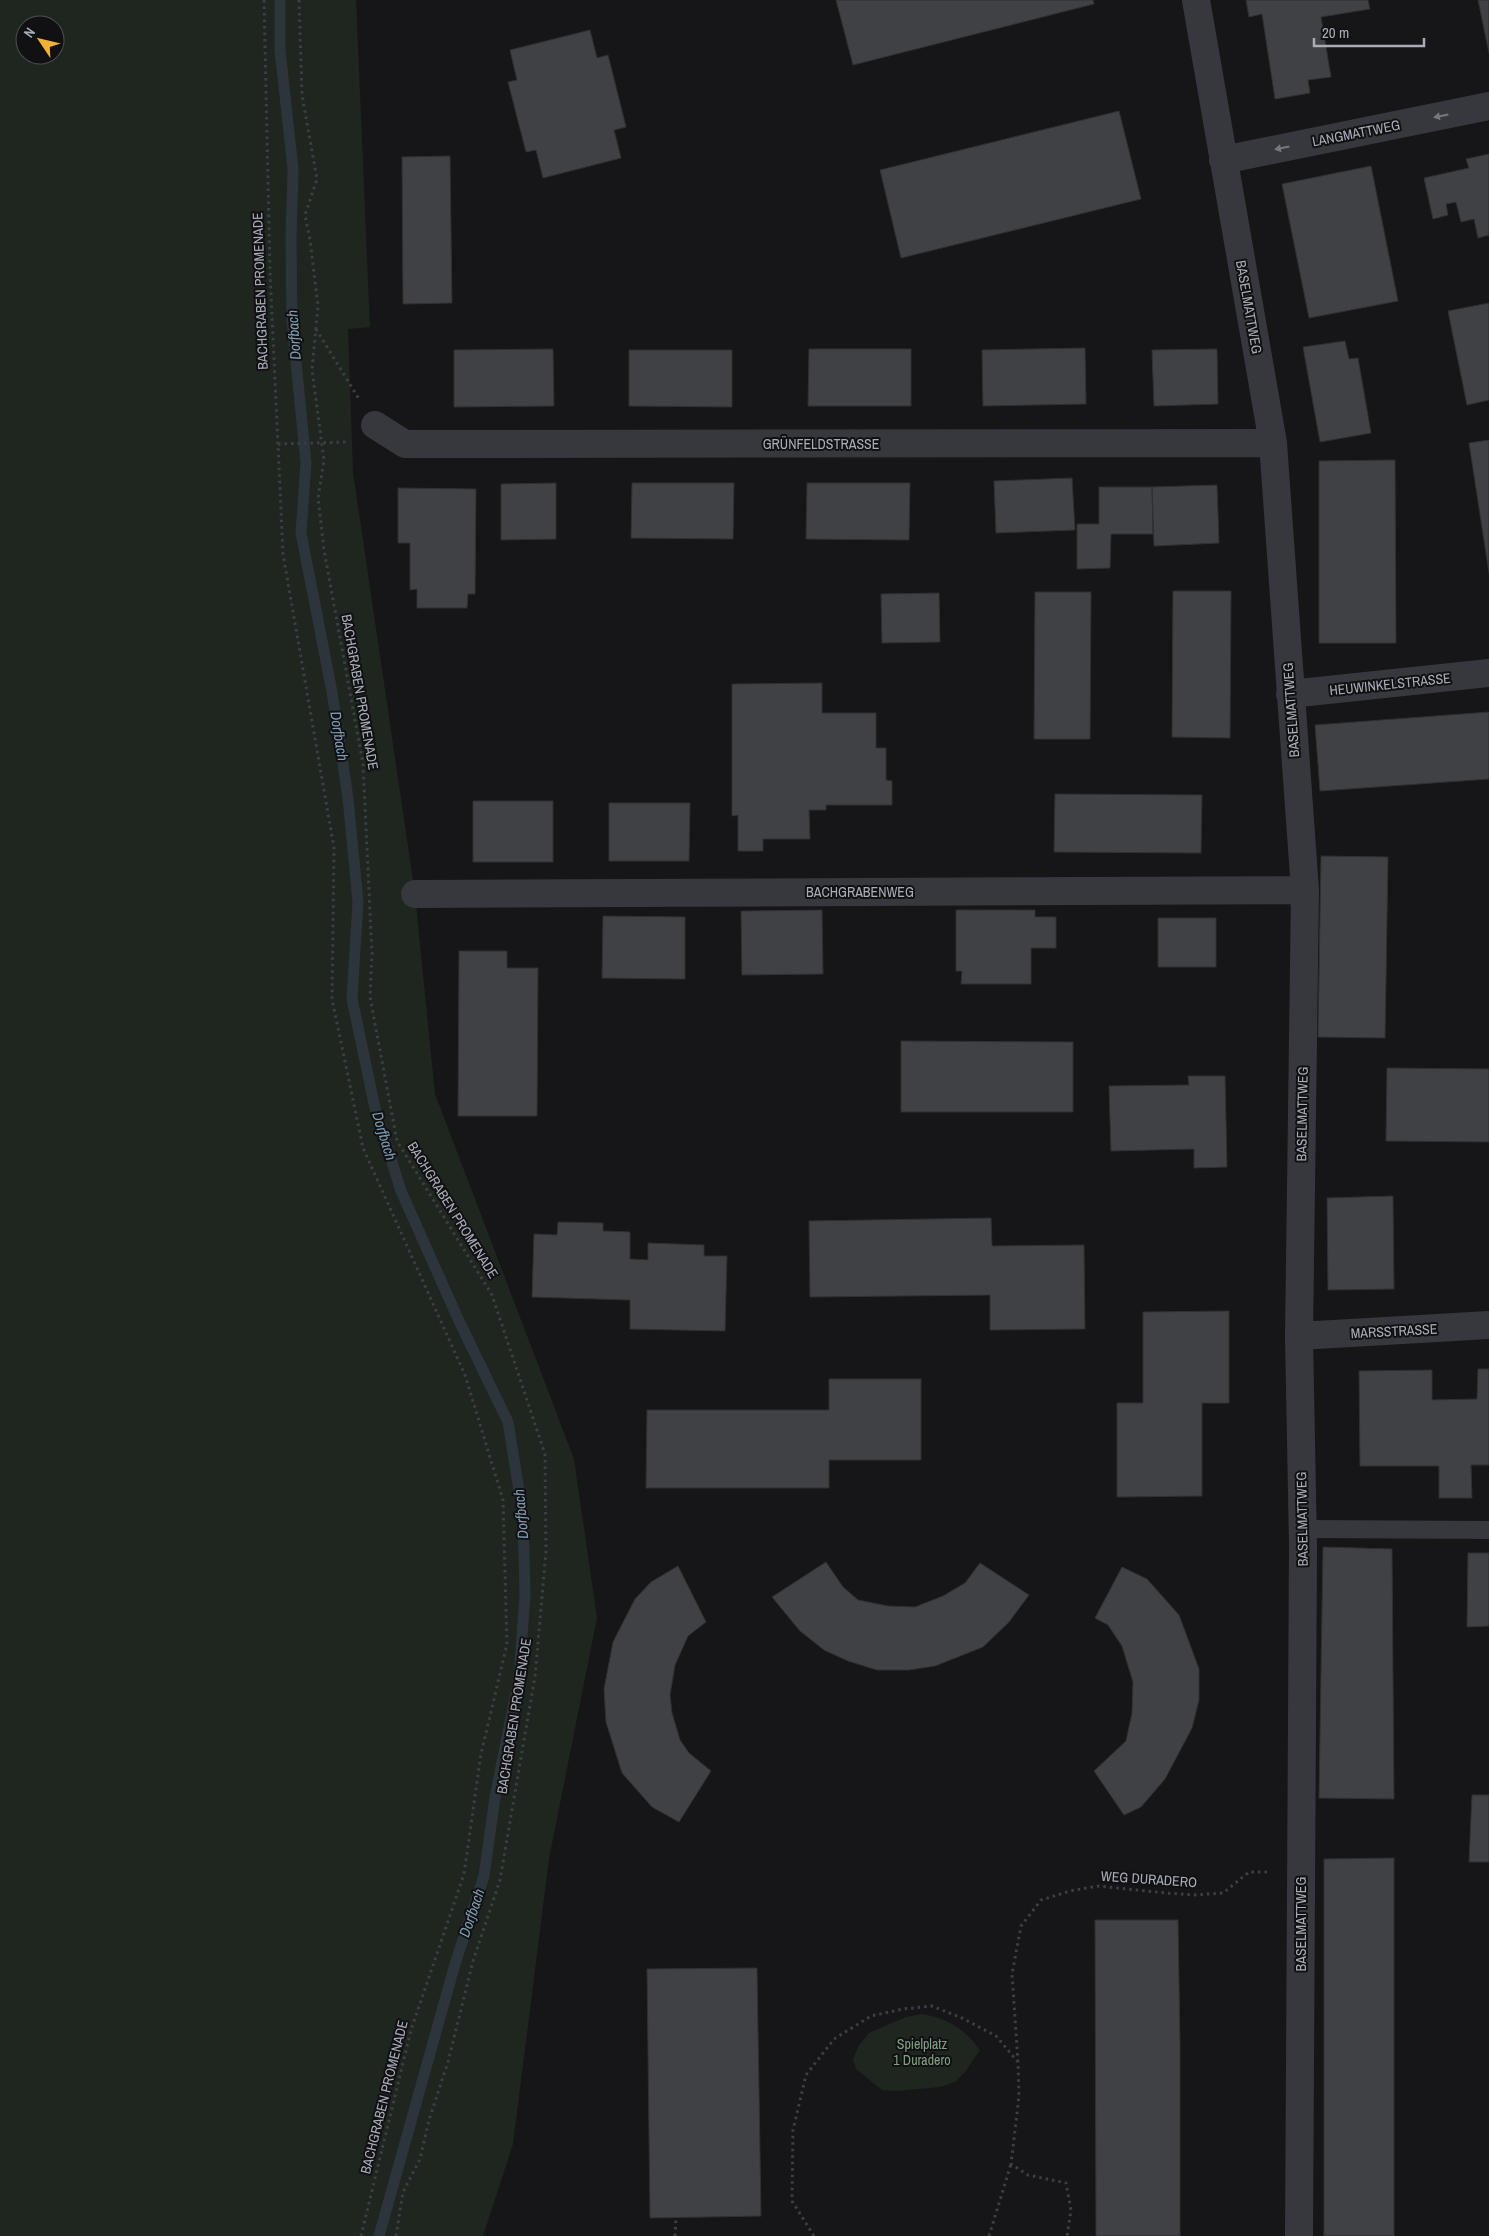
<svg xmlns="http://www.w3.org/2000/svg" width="1489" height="2236" font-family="'Archivo Narrow',sans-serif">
<rect width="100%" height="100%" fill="#161618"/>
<!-- green -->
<path fill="#1e261f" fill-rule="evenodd" d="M 0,0 L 356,0 L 370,327 L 348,329 L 353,472 L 415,894 L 435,1094 L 574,1459 L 597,1618 L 549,1859 L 513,2144 L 483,2236 L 0,2236 ZM 25,25 L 55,25 L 55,55 L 25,55 Z
M 922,2014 C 947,2018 965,2029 980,2050 L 965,2072 L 955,2082 L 940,2087 L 896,2091 L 882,2090 L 856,2069 L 853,2059 L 859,2045 L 869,2033 L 906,2017 Z"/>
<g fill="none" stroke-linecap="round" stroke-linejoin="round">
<!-- stream -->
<path stroke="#2c353c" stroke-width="11" d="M 280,0 L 280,50 L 293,169 L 291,239 L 292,321 L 306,463 L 301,533 L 332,692 L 348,798 L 358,902 L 352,999 L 375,1108 L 401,1191 L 459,1321 L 508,1422 L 523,1515 L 525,1595 L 519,1678 L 495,1797 L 484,1876 L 455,1964 L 379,2236"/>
</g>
<!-- building -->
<path fill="#404145" stroke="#303034" d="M 836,0 L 1093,0 L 1094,4 L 853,65 Z
M 1246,0 L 1368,0 L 1370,9 L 1321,17 L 1331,77 L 1308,80 L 1310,93 L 1275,99 L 1262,14 L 1249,17 Z
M 1478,0 L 1489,0 L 1489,53 Z
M 590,30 L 597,58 L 608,55 L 626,127 L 614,130 L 621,158 L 543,178 L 536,150 L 526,152 L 508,82 L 517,80 L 510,50 Z
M 1119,111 L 1141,199 L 901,258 L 880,170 Z
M 1489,154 L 1489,235 L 1478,238 L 1474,219 L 1461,222 L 1456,202 L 1446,204 L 1448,215 L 1433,219 L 1424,178 L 1469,168 L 1466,159 Z
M 450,156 L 452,303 L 403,304 L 402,157 Z
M 1371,166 L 1398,301 L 1309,318 L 1282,184 Z
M 1489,303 L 1489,400 L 1467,405 L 1448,311 Z
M 1345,341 L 1349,359 L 1358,358 L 1371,433 L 1320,442 L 1303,347 Z
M 1085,348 L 1086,404 L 983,406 L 982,350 Z
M 553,349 L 554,406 L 454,407 L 454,350 Z
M 809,349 L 911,349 L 911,406 L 808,406 Z
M 1217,349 L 1218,404 L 1154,406 L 1152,350 Z
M 629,350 L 732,350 L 732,407 L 629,406 Z
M 1489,440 L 1489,573 L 1469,443 Z
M 1395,460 L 1396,643 L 1319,643 L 1319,461 Z
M 1072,478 L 1075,530 L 996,533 L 994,481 Z
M 556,483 L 556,539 L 501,540 L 501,484 Z
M 632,483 L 734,483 L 733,539 L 631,538 Z
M 807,483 L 910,483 L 909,540 L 806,539 Z
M 1217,485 L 1219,543 L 1154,546 L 1152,487 Z
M 1099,487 L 1152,487 L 1153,534 L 1111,534 L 1110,568 L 1077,569 L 1077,524 L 1099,524 Z
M 398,488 L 476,489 L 475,594 L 468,594 L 467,608 L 417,608 L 417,589 L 410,590 L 410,543 L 398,543 Z
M 1173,591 L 1231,591 L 1230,738 L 1172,737 Z
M 1035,592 L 1091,592 L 1090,739 L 1034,739 Z
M 939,593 L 940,642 L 882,643 L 881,594 Z
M 822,683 L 822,713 L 876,713 L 876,748 L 886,748 L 886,780 L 892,781 L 892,805 L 826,805 L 826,810 L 809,810 L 810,839 L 763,839 L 763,851 L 738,851 L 738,815 L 732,816 L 732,684 Z
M 1489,712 L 1489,779 L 1320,791 L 1315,725 Z
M 1055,794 L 1202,795 L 1201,853 L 1054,852 Z
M 473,801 L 553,801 L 553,862 L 473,862 Z
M 609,803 L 690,803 L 689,861 L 609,861 Z
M 1321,856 L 1388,857 L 1385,1038 L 1318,1037 Z
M 822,910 L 823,974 L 742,975 L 741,911 Z
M 956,910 L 1035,910 L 1035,917 L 1056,917 L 1056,948 L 1031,948 L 1031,984 L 961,984 L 962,971 L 956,971 Z
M 603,916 L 685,917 L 685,979 L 602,978 Z
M 1158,918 L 1216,918 L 1216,967 L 1158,967 Z
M 459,951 L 507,951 L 507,968 L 538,968 L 537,1116 L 458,1116 Z
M 901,1041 L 1073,1042 L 1073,1112 L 901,1112 Z
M 1387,1068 L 1489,1069 L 1489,1142 L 1386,1141 Z
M 1188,1076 L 1225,1076 L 1227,1167 L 1194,1168 L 1194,1149 L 1111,1151 L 1109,1086 L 1189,1085 Z
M 1393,1196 L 1394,1289 L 1328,1290 L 1327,1198 Z
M 991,1218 L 992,1246 L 1084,1245 L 1085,1329 L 990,1330 L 990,1295 L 810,1297 L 809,1221 Z
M 558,1222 L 603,1223 L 603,1231 L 630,1232 L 630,1259 L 648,1260 L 648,1243 L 704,1245 L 704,1256 L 727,1256 L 725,1331 L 630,1329 L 630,1300 L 532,1297 L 534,1234 L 557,1235 Z
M 1229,1311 L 1229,1403 L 1202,1403 L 1202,1496 L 1117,1497 L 1117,1403 L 1143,1403 L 1143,1312 Z
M 1478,1369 L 1489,1369 L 1489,1465 L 1471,1465 L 1472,1498 L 1439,1498 L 1439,1466 L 1360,1466 L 1359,1371 L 1432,1370 L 1432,1400 L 1477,1399 Z
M 829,1379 L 921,1379 L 921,1460 L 829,1460 L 829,1488 L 646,1488 L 647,1410 L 829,1410 Z
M 1323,1547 L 1392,1549 L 1394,1799 L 1319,1798 Z
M 1468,1553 L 1489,1553 L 1489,1626 L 1467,1627 Z
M 826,1562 L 843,1587 L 858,1600 L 888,1606 L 915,1607 L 943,1596 L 965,1583 L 980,1563 L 1029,1595 L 1009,1622 L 983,1647 L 935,1666 L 909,1670 L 877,1670 L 848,1661 L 824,1650 L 800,1631 L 772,1597 Z
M 678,1566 L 706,1622 L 688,1636 L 675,1665 L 670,1695 L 672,1713 L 680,1740 L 689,1753 L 711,1771 L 679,1822 L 652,1807 L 622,1773 L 606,1722 L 604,1689 L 613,1642 L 635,1599 L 651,1582 Z
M 1122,1567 L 1147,1579 L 1179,1615 L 1199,1669 L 1199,1700 L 1192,1728 L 1165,1779 L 1141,1807 L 1124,1815 L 1094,1771 L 1126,1741 L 1132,1713 L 1133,1682 L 1122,1646 L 1108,1625 L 1095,1618 Z
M 1472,1795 L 1489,1795 L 1489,1862 L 1469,1862 Z
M 1394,1858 L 1394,2236 L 1324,2236 L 1324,1859 Z
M 1095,1920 L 1178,1920 L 1180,2043 L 1180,2236 L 1096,2236 Z
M 757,1968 L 761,2216 L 650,2218 L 647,1969 Z"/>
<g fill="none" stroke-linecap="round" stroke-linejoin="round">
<!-- path -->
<path stroke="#3d3f44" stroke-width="3" stroke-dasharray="2.5 4" stroke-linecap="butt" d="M 264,0 L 270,272 L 283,554 L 334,848 L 332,999 L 363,1148 L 465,1375 L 503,1500 L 507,1644 L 481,1754 L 464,1874 L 411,2030 L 361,2236
M 299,0 L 302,95 L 317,179 L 305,215 L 310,240 L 318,306 L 312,370 L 324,460 L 318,498 L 324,550 L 363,764 L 372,954 L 370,997 L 397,1141 L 492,1295 L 545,1454 L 546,1551 L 535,1676 L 500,1880 L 473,1961 L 448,2062 L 429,2120 L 420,2159 L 403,2192 L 396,2236
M 316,329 L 359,399
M 278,444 L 347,442
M 1018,2062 L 1012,1974 L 1021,1926 L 1041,1900 L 1070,1891 L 1098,1886 L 1166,1893 L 1194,1895 L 1223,1893 L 1249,1872 L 1268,1872
M 675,2236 L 676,2218
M 814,2236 L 792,2201 L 793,2130 L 806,2075 L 834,2039 L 871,2016 L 903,2009 L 932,2006 L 962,2018 L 996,2036 L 1018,2062 L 1019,2096 L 1011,2164 L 1028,2175 L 1066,2183 L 1071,2210 L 1067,2236
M 989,2236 L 1011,2164"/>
<!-- service -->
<path stroke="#37383d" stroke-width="18" d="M 1303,1529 L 1489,1530"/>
<!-- minor -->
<path stroke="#37383d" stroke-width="28" d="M 1196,0 L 1273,443 L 1305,890 L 1299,1336 L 1303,1546 L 1299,2236
M 1223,160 L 1489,106
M 375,425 L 405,444 L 1273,443
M 1290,694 L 1489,673
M 415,894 L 1305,890
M 1299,1336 L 1489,1325"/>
</g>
<!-- one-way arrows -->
<defs><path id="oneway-solid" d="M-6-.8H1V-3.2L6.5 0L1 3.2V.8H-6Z" transform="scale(1.25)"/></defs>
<g fill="#757881">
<use href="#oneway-solid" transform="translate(1441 116) rotate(169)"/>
<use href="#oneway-solid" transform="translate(1282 148) rotate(169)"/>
</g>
<g text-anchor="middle" stroke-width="4" stroke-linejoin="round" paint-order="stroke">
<!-- street labels -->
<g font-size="14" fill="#a8adb8" stroke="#111113">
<text transform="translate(1356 133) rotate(-11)" y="5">LANGMATTWEG</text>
<text transform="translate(260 291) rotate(-92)" y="5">BACHGRABEN PROMENADE</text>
<text transform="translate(1249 307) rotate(80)" y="5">BASELMATTWEG</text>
<text x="821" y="449">GRÜNFELDSTRASSE</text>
<text transform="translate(1390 684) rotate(-6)" y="5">HEUWINKELSTRASSE</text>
<text transform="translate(360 692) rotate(80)" y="5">BACHGRABEN PROMENADE</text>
<text transform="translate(1291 710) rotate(-94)" y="5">BASELMATTWEG</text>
<text x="860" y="897">BACHGRABENWEG</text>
<text transform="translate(1302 1114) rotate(-89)" y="5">BASELMATTWEG</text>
<text transform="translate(453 1210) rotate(58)" y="5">BACHGRABEN PROMENADE</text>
<text transform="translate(1394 1331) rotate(-3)" y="5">MARSSTRASSE</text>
<text transform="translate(1302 1519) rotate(-91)" y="5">BASELMATTWEG</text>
<text transform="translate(514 1716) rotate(-81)" y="5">BACHGRABEN PROMENADE</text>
<text transform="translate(1149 1879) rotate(4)" y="5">WEG DURADERO</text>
<text transform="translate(1301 1924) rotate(-90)" y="5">BASELMATTWEG</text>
<text transform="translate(384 2097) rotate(-76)" y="5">BACHGRABEN PROMENADE</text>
</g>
<!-- park labels -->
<g font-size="14" fill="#7fa381" stroke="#111113">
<text x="922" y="2049">Spielplatz<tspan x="922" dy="16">1 Duradero</tspan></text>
</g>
<!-- water labels -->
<g font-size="15" font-style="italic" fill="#7f9bb3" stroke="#111113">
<text transform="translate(294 335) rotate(-94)" y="5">Dorfbach</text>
<text transform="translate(339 736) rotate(81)" y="5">Dorfbach</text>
<text transform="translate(384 1136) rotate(73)" y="5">Dorfbach</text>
<text transform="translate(521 1514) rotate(-95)" y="5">Dorfbach</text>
<text transform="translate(472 1913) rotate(-71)" y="5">Dorfbach</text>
</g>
</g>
<!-- north arrow -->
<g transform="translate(40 40) rotate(305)"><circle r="24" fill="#111113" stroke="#4d4f55"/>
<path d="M0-4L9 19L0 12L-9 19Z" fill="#f2b134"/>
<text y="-8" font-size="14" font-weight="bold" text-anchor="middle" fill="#a8adb8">N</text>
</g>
<!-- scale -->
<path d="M1314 38v8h110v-8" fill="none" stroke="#a8adb8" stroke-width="2.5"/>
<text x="1322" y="38" font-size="15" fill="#a8adb8" stroke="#111113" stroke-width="4" paint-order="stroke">20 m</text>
</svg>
